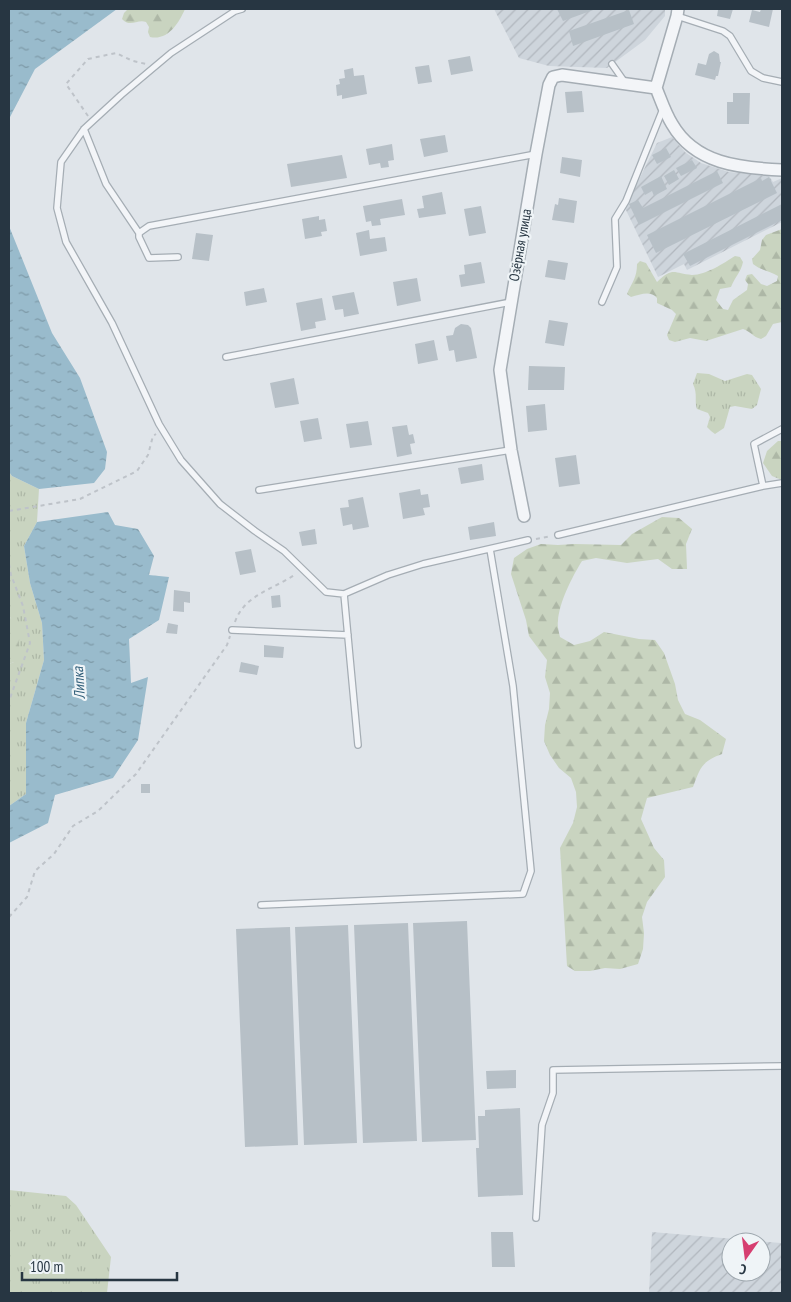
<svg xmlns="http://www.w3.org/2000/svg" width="791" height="1302" font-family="'PT Sans Narrow',sans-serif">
<defs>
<pattern id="industrial-furrows" width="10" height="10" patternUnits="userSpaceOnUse" patternTransform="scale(1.25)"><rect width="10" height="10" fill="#ced5dc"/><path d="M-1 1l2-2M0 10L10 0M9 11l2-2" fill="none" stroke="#b1b7be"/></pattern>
<pattern id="grass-tufts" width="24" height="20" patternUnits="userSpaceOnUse" patternTransform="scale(1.25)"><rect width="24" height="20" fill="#c9d4c0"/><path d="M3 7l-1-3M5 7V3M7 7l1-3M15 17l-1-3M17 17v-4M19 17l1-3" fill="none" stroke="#adb7a6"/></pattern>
<pattern id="forest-firs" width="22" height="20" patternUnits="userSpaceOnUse" patternTransform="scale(1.25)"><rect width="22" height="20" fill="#c9d4c0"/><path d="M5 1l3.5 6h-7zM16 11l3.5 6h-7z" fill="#adb7a6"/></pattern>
<pattern id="water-ripples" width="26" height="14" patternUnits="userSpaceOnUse" patternTransform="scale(1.25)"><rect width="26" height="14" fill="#9bc"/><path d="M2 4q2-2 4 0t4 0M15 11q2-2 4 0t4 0" fill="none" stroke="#7d99a7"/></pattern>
</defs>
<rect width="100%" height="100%" fill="#e0e5ea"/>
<!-- industrial -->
<path fill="url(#industrial-furrows)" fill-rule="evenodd" d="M 494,9 L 665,9 L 665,16 L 645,40 L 607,68 L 549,66 L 519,58 Z
M 672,137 L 686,153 L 701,163 L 729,172 L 769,176 L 773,182 L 782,178 L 782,222 L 687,270 L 684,264 L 658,277 L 625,208 L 657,143 Z
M 652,1232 L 781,1243 L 782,1293 L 649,1293 ZM 731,1242 L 761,1242 L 761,1272 L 731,1272 Z"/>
<!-- grass -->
<path fill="url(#grass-tufts)" d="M 697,373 L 709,374 L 725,381 L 747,374 L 752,375 L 761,389 L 757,405 L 752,409 L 735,406 L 730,407 L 724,428 L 715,434 L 711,431 L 707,427 L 710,417 L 708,413 L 697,409 C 694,400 698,395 693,384 Z
M 9,472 L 12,476 L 39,489 L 37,522 L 24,546 L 30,583 L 42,623 L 44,660 L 26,723 L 26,794 L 9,806 L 9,664 L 14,662 L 11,618 L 9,617 Z
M 9,1190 L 66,1196 L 76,1205 L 111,1257 L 107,1293 L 9,1293 Z"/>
<!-- forest -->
<path fill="url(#forest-firs)" d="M 128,9 L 185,9 C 179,23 168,41 150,37 L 148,32 L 149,27 L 146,22 C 137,19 130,28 122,19 L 124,13 Z
M 782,229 L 782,322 L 773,324 L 766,336 L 761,339 C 753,337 750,331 743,329 L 706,341 L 690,338 L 675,342 L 669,340 L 667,335 L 676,314 L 672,310 L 657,303 L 657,298 C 650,290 640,295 631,297 L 627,294 C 632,282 637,278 637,264 L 640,261 L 646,263 L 657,282 C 674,266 674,274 692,275 C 706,275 724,263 735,256 L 740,257 L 743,262 C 741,272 735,277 731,287 L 720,289 L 716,300 L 723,309 L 728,310 L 733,300 L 747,290 L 748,284 L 745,280 L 747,275 L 752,274 L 761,284 L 767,286 L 777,281 L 778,276 C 770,271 760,270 753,264 L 752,259 L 760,250 L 762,240 L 766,235 Z
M 778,441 L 782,441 L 782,480 L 772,476 L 763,463 L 767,451 Z
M 662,517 L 679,518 L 692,529 L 686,544 L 687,569 L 672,569 L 658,559 L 627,563 L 596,558 L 582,561 C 572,577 559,603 558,621 C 557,626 559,632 560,637 L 574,645 L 590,641 L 604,632 L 639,639 L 655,640 L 664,653 L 675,684 L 678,700 L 685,714 L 700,720 L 726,739 L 722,754 C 702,761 700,768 693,787 L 647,798 L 641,819 L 654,848 L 664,860 L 665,877 L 647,902 L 642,917 L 644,933 L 643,949 L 638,964 L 620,969 L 605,968 L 590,971 L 575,971 L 567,966 L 560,848 L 573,823 L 577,807 L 576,792 L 571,778 L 559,768 L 550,755 L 544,741 L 545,725 L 549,709 L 550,693 L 545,677 L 547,660 L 529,636 L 526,620 L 511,574 L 514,558 L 527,549 L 541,544 L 558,545 L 574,544 L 621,545 L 632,534 Z
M 9,617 C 26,628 18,647 14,662 L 9,664 Z"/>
<!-- water -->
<path fill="url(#water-ripples)" d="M 9,9 L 117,9 L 35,69 L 9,119 Z
M 9,226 L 52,333 L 80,378 L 107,452 L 105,469 L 94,483 L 39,489 L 12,476 L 9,472 Z
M 108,512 L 115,525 L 138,529 L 154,556 L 149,575 L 169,577 L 159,620 L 129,639 L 131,683 L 148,677 L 138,740 L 113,778 L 55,795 L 48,823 L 9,843 L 9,806 L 26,794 L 26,723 L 44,660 L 42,623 L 30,583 L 24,546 L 37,522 Z"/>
<!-- building -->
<path fill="#b7c0c7" d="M 557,9 L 596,9 L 563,21 Z
M 715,9 L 733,9 L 730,19 L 717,16 L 718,10 Z
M 761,9 L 773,9 L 769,27 L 749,22 L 752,10 L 760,12 Z
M 629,10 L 634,24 L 573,46 L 569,31 Z
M 714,51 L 719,54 L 720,62 L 721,62 L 718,76 L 716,76 L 715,80 L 695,75 L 698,63 L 706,65 L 709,54 Z
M 470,56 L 473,71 L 451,75 L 448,60 Z
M 429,65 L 432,82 L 418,84 L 415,67 Z
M 353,68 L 354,76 L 364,75 L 367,94 L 342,99 L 342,95 L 337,96 L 336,85 L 340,84 L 339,79 L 345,78 L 344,70 Z
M 582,91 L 584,112 L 567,113 L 565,92 Z
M 733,93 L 750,93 L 749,124 L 727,124 L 727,102 L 733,102 Z
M 445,135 L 448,152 L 424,157 L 420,139 Z
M 392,144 L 394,160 L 388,161 L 389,167 L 381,168 L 380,163 L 369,165 L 366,149 Z
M 666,148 L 671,157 L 657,164 L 652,155 Z
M 342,155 L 347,178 L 291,187 L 287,164 Z
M 562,157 L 582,160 L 580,177 L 560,173 Z
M 692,160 L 697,168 L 681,176 L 676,168 Z
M 674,170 L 679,179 L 669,185 L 664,176 Z
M 717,171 L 723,183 L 639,225 L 629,204 L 638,200 L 643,208 Z
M 661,176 L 667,189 L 654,196 L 652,191 L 645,195 L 641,187 Z
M 769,177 L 777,193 L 656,253 L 647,235 L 761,178 L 762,181 Z
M 442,192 L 446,214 L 419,218 L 417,209 L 424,208 L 422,196 Z
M 559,198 L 577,201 L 574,223 L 552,220 L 555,204 L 558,205 Z
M 402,199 L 405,215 L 380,219 L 381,225 L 372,226 L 371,221 L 366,222 L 363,206 Z
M 782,204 L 782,220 L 690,266 L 683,254 Z
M 481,206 L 486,233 L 469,236 L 464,209 Z
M 319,216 L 319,220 L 325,219 L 327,231 L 321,232 L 322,236 L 305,239 L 302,219 Z
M 369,230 L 370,239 L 385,237 L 387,251 L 360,256 L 356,233 Z
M 196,233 L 213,235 L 209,261 L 192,259 Z
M 548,260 L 568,263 L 565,280 L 545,277 Z
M 481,262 L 485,283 L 461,287 L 459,275 L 465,274 L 464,265 Z
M 417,278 L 421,301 L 397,306 L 393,282 Z
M 264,288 L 267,302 L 246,306 L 244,292 Z
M 354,292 L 359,314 L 344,317 L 343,309 L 335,310 L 332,296 Z
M 322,298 L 326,320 L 315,322 L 316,328 L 301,331 L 296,303 Z
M 549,320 L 568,323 L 564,346 L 545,343 Z
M 461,324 L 468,325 L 471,328 L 477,358 L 456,362 L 454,350 L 449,351 L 446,336 L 453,335 L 455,328 Z
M 434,340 L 438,360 L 418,364 L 415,344 Z
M 529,366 L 565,367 L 564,390 L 528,390 Z
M 294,378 L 299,404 L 275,408 L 270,383 Z
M 545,404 L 547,430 L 528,432 L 526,406 Z
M 318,418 L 322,439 L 304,442 L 300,421 Z
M 368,421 L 372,445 L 350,448 L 346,424 Z
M 407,425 L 409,435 L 413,434 L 415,443 L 410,444 L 412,454 L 397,457 L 392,427 Z
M 576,455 L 580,484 L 559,487 L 555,458 Z
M 482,464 L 484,480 L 461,484 L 458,468 Z
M 420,489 L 421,495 L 428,494 L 430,507 L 423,508 L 425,515 L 403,519 L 399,493 Z
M 363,497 L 369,527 L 353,530 L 352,524 L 343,526 L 340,508 L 349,507 L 348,500 Z
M 494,522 L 496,536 L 470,540 L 468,527 Z
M 315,529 L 317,544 L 302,546 L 299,532 Z
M 251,549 L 256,572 L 240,575 L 235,552 Z
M 174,590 L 190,592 L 190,603 L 184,602 L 184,612 L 173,611 Z
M 280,595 L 281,607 L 272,608 L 271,596 Z
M 168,623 L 178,625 L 177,634 L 166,633 Z
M 264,645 L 284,647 L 283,658 L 264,657 Z
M 241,662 L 259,666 L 257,675 L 239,672 Z
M 141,784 L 150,784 L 150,793 L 141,793 Z
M 467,921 L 476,1140 L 422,1142 L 413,923 Z
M 408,923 L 417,1141 L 363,1143 L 354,925 Z
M 348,925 L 357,1143 L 304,1145 L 295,927 Z
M 290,927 L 298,1145 L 245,1147 L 236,929 Z
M 516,1070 L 516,1088 L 487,1089 L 486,1071 Z
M 520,1108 L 523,1195 L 478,1197 L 476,1148 L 479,1148 L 478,1116 L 485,1116 L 485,1110 Z
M 491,1232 L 513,1232 L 515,1267 L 492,1267 Z"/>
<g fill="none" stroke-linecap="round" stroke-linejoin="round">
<!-- service casing -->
<g stroke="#a5adb4" stroke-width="8">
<path id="service" d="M 242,9 L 235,11 L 171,53 L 121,95 L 84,129 L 61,162 L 57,208 L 66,242 L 112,323 L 159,424 L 181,460 L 220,504 L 255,531 L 284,551 L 326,592 L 344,594 L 388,575 L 423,564 L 528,540
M 677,16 L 723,31 L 730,36 L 751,71 L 763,78 L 782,82
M 612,64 L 626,84
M 84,129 L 106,184 L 139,233 L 149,226 L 536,154
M 139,233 L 139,237 L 149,258 L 178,257
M 602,302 L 617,267 L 615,219 L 626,201 L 663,109
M 226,357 L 511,302
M 763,486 L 754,444 L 782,429
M 259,490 L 511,450
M 558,535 L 763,486 L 782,483
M 344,594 L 358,745
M 232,630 L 348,635
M 261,905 L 523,894 L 531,871 L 513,686 L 490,549
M 536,1218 L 542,1125 L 553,1093 L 553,1070 L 782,1066"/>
</g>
<!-- minor casing -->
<g stroke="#a5adb4" stroke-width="14">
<path id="minor" d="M 678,9 L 677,16 L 656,88 C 661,100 665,113 672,124 C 695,164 740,168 782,170
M 524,516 L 511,450 L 500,370 L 536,154 L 549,85 L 553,77 L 562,75 L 656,88"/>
</g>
<!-- path -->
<path stroke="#bec3c9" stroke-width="2" stroke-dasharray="4 4" stroke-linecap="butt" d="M 88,116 L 66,84 L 88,59 L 116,53 L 133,61 L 146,64
M 9,511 L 80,499 L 137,471 L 148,455 L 153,436 L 156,434
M 536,539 L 551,536
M 9,564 L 11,575 L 23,606 L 30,643 L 9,701
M 235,622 C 244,595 274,589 296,574
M 9,917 L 27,897 L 35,871 L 54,854 L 73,826 L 98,811 L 136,774 L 227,645 L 230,636"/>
<!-- service -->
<use href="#service" stroke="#f3f5f8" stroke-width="5.5"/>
<!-- minor -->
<use href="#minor" stroke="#f3f5f8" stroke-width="11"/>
</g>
<g text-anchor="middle" stroke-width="4.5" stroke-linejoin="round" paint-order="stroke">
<!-- street labels -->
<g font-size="14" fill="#273642" stroke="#eff4f7">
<text transform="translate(520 245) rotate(-80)" y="5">Озёрная улица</text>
</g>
<!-- water labels -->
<g font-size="15" font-style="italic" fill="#2f5d78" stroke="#eff4f7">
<text transform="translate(79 683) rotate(-94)" y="5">Липка</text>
</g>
</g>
<!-- border -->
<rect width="791" height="1302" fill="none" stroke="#273642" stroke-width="20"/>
<!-- north arrow -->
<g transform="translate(746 1257) rotate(194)"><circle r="24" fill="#eff4f7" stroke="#9fa8af"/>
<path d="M0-4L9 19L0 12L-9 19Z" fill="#d63e70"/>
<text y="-8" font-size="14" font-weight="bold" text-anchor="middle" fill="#273642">С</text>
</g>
<!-- scale -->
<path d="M22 1272v8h155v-8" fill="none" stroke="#273642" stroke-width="2.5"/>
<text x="30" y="1272" font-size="15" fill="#273642" stroke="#eff4f7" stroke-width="4" paint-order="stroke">100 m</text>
</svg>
